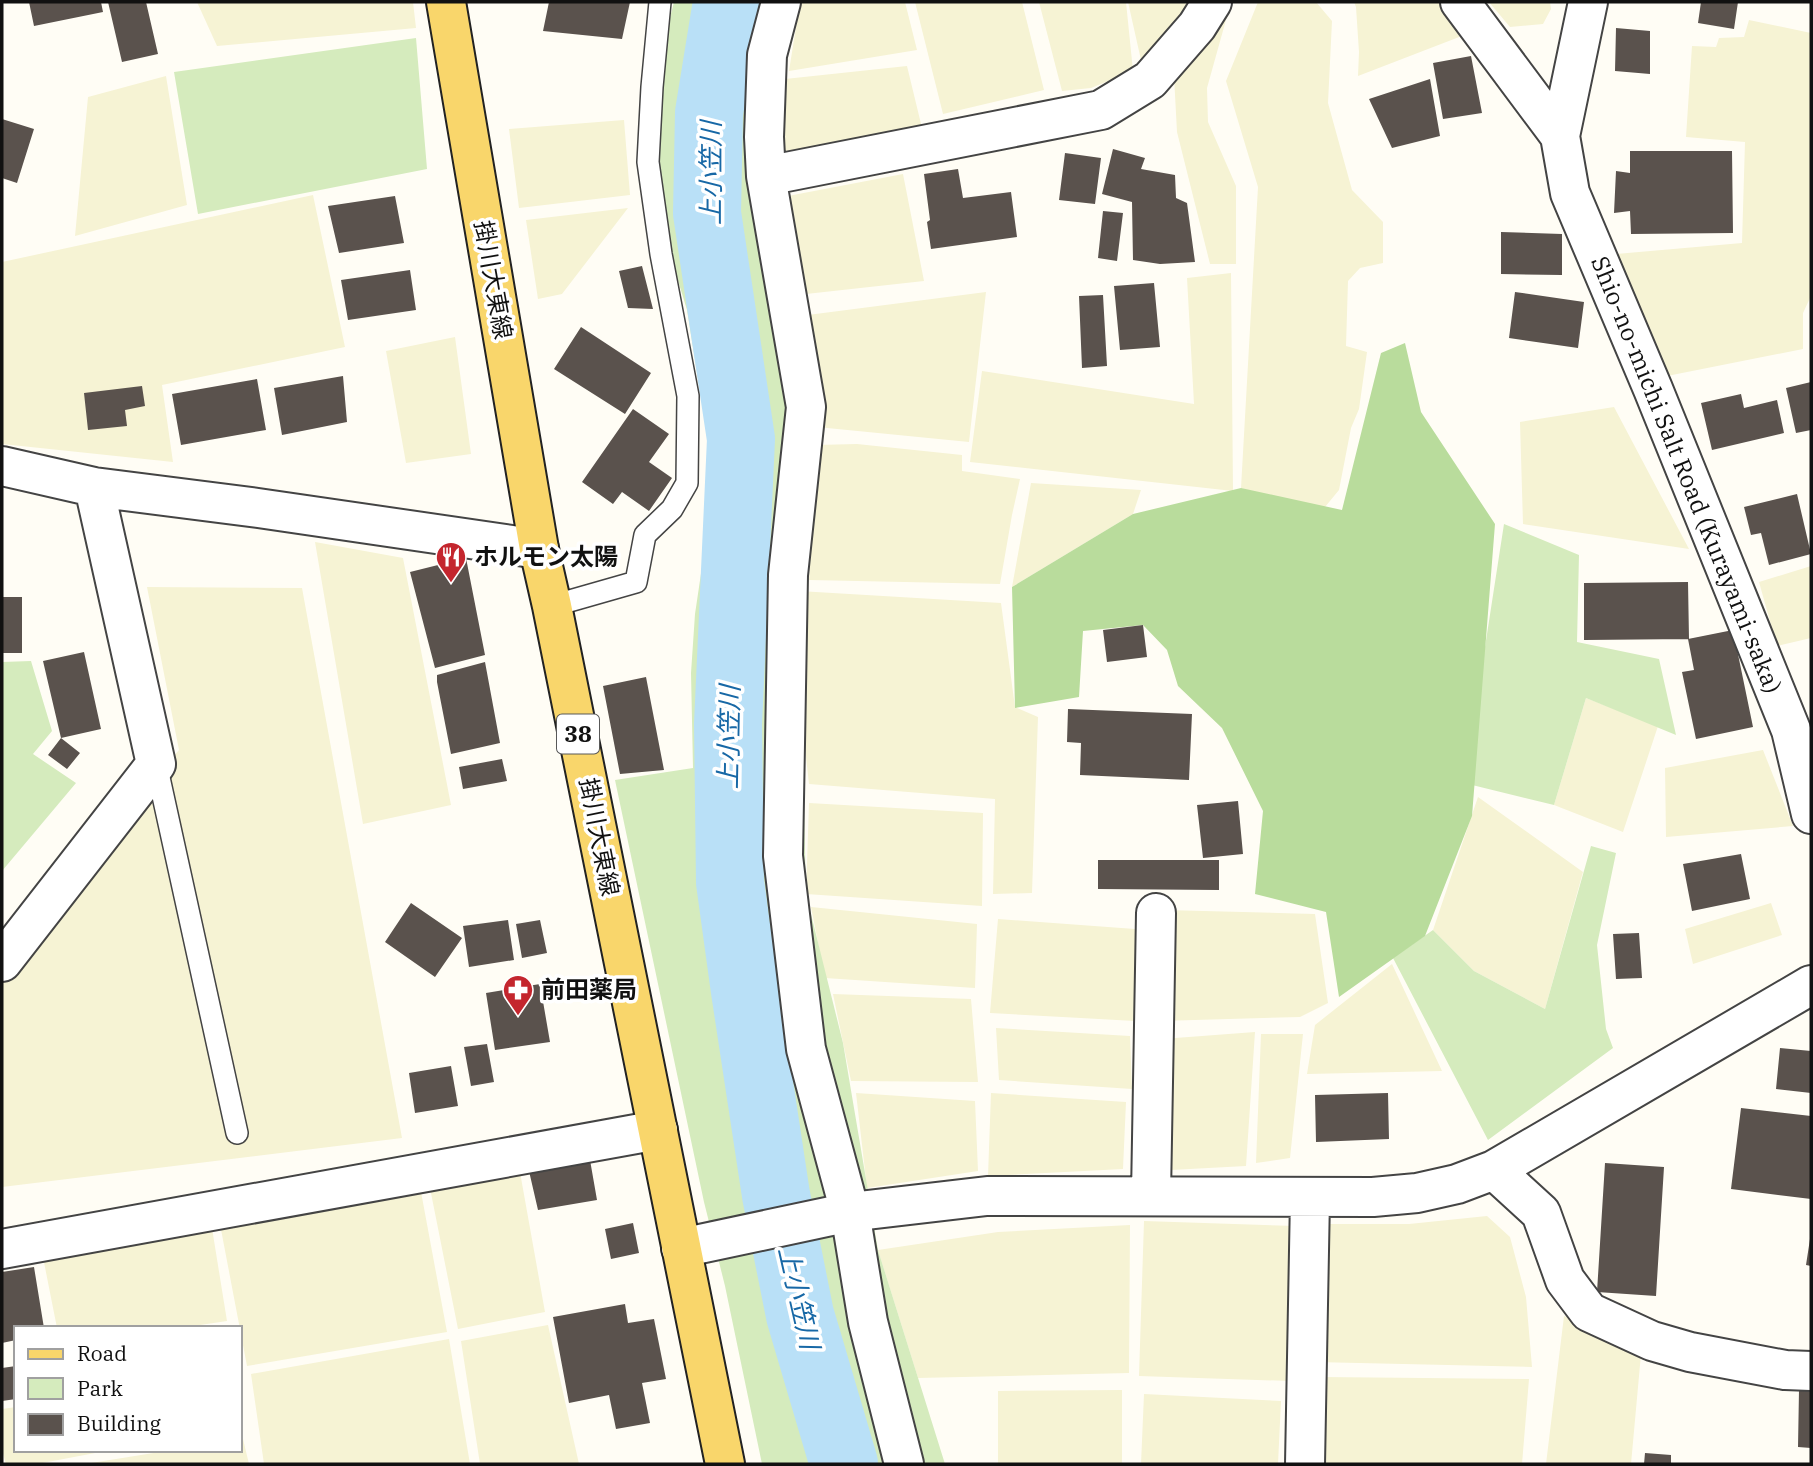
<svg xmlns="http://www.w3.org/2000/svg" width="1813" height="1466" font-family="'IBM Plex Serif','Noto Sans JP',serif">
<rect width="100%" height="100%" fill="#fffdf5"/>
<!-- farmland -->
<path fill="#f6f3d4" d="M 197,2 L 413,2 L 416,28 L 217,46 Z
M 800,2 L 905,2 L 917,50 L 789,71 Z
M 915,2 L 1022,2 L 1044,90 L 943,114 Z
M 1039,2 L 1126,2 L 1133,71 L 1091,88 L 1062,91 Z
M 1128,2 L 1195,2 L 1143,69 Z
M 1231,2 L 1207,88 L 1208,122 L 1236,186 L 1236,264 L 1210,264 L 1177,132 L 1174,76 Z
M 1258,2 L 1316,2 L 1332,21 L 1328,103 L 1352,190 L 1383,222 L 1383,263 L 1360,268 L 1348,281 L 1346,346 L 1367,352 L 1359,409 L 1351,428 L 1339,490 L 1325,507 L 1283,503 L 1241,488 L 1258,187 L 1226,81 Z
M 1354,2 L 1439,2 L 1467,34 L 1358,76 L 1359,52 L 1356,7 Z
M 1489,2 L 1550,2 L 1551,9 L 1543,24 L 1510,27 Z
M 1749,20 L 1811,33 L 1811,296 L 1803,313 L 1803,349 L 1667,376 L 1616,254 L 1742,243 L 1745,142 L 1686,137 L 1692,46 L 1716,47 L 1719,38 L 1744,37 Z
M 907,66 L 922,128 L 782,155 L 785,79 Z
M 166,76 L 187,205 L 75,236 L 88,97 Z
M 624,120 L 630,195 L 519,208 L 509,129 Z
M 903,174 L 924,281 L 797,295 L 788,196 Z
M 313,195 L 345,347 L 162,385 L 173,462 L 2,444 L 2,262 Z
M 628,208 L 562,294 L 538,299 L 526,220 Z
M 1231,273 L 1233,491 L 970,462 L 982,371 L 1194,404 L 1187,278 Z
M 986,292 L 969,442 L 817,427 L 800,316 Z
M 455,337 L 471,454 L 406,463 L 386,351 Z
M 1614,407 L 1689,549 L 1523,524 L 1520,422 Z
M 857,444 L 962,455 L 962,471 L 1020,479 L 1012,515 L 1000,584 L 809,580 L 816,445 Z
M 1031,483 L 1141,490 L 1133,514 L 1012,587 Z
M 315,542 L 403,558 L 451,805 L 363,824 Z
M 1811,566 L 1811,638 L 1777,646 L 1759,582 Z
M 147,587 L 302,588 L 402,1138 L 2,1187 L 2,957 L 179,750 Z
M 799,591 L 1001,603 L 1015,707 L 1038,717 L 1032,893 L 993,894 L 995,799 L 809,784 L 802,721 Z
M 1586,698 L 1658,726 L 1623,832 L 1554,805 Z
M 1763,750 L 1793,826 L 1666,837 L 1665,768 Z
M 1478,797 L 1583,872 L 1545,1009 L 1474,971 L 1433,930 Z
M 809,803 L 983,813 L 982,906 L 806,894 Z
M 1771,903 L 1782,935 L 1693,964 L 1685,929 Z
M 811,907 L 977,924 L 975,988 L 825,978 Z
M 1165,910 L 1315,914 L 1328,1003 L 1300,1017 L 1160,1021 Z
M 998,919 L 1135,929 L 1135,1021 L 990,1013 Z
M 1392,964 L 1442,1071 L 1307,1074 L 1315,1025 Z
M 833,994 L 971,999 L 978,1082 L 851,1081 Z
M 996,1028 L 1130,1036 L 1132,1089 L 999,1080 Z
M 1255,1032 L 1246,1166 L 1171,1170 L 1162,1039 Z
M 1261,1034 L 1303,1034 L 1290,1158 L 1256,1163 Z
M 856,1093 L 975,1101 L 978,1171 L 867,1188 Z
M 991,1093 L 1126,1102 L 1123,1169 L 988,1176 Z
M 518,1161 L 545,1312 L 458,1329 L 428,1178 Z
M 419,1181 L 447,1332 L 247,1366 L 219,1219 Z
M 1487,1216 L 1510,1237 L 1526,1297 L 1532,1367 L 1314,1362 L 1319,1224 L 1409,1224 Z
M 1144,1221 L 1296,1226 L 1291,1381 L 1139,1376 Z
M 211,1222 L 227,1321 L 180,1328 L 57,1328 L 40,1242 Z
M 1130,1225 L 1129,1373 L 918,1378 L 878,1250 L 998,1232 Z
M 1564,1316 L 1642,1343 L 1631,1464 L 1546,1464 Z
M 548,1325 L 579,1464 L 480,1464 L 461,1341 Z
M 449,1339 L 470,1464 L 264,1464 L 251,1374 Z
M 1322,1377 L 1529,1379 L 1522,1464 L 1324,1464 Z
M 1122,1390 L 1122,1464 L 998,1464 L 998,1391 Z
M 1144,1394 L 1281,1401 L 1278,1464 L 1141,1464 Z
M 16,1407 L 16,1450 L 111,1450 L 37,1464 L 6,1464 L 2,1450 L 2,1409 Z
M 240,1439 L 243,1439 L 249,1464 L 85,1464 L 172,1450 L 240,1450 Z"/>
<!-- green -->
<path fill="#d5ebbd" d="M 674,2 L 776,2 L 797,484 L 806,894 L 843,1043 L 878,1250 L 945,1464 L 762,1464 L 725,1286 L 704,1202 L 615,780 L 693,768 L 691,673 L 695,614 L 703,560 L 711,459 L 687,310 L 654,202 L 652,87 Z
M 416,38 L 427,169 L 198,214 L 174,72 Z
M 1504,524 L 1579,555 L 1577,642 L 1659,659 L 1676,735 L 1586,698 L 1554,805 L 1464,783 Z
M 31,661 L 52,731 L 33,754 L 76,783 L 2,871 L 2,662 Z
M 1591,846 L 1616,853 L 1597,945 L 1606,1029 L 1613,1048 L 1488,1140 L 1393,958 L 1433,930 L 1474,971 L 1545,1009 Z"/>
<!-- forest -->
<path fill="#b9dc9c" d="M 1405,343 L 1421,412 L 1495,524 L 1472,816 L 1425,936 L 1339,997 L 1326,912 L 1255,894 L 1263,811 L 1222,728 L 1178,686 L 1167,650 L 1143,625 L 1083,631 L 1079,697 L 1015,708 L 1012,587 L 1133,514 L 1241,488 L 1342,510 L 1381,353 Z"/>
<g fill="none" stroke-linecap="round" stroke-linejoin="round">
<!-- river -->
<path stroke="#b9e0f7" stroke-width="68" d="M 727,2 L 709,113 L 707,213 L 741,439 L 728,724 L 730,882 L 745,991 L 776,1195 L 800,1315 L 844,1464"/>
</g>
<!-- building -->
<path fill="#5a524d" d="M 29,2 L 101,2 L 103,12 L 34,26 Z
M 108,2 L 146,2 L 158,54 L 122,62 Z
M 549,2 L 630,2 L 622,39 L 543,31 Z
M 1701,2 L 1738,2 L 1734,29 L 1698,23 Z
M 1616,28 L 1650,31 L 1650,74 L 1615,71 Z
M 1471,56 L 1482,113 L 1443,119 L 1433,63 Z
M 1430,79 L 1440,136 L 1392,148 L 1369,99 Z
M 2,119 L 34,129 L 17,183 L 2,178 Z
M 1113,149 L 1145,158 L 1141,169 L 1175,175 L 1176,198 L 1187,203 L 1195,262 L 1160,264 L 1133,260 L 1132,202 L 1102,194 Z
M 1630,151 L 1732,151 L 1733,233 L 1631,234 L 1630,211 L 1614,213 L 1616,171 L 1630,173 Z
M 1065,153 L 1101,158 L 1095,204 L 1059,200 Z
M 958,169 L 963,198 L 1011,192 L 1017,237 L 931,249 L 927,222 L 930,220 L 924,174 Z
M 395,196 L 404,243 L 339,253 L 328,206 Z
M 1103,211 L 1123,213 L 1117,261 L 1098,258 Z
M 1501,232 L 1562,234 L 1562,275 L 1501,274 Z
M 642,266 L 653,309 L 628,308 L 619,271 Z
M 410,270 L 416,310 L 348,320 L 341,280 Z
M 1154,283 L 1160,347 L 1120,350 L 1114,286 Z
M 1515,292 L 1584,302 L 1578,348 L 1509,338 Z
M 1103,295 L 1107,366 L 1082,368 L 1079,296 Z
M 581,327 L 651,373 L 625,414 L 554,369 Z
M 343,376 L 347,422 L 282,435 L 274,388 Z
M 257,379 L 266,430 L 181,445 L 172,394 Z
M 1811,382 L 1811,430 L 1796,433 L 1786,388 Z
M 142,386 L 145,406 L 125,410 L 127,426 L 88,430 L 84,393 Z
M 1741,394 L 1744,408 L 1777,400 L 1784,433 L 1712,450 L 1701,403 Z
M 633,409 L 669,434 L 649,462 L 672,478 L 649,511 L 622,492 L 613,504 L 582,482 Z
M 1797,494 L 1811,554 L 1769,565 L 1761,533 L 1751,535 L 1744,507 Z
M 466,558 L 485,655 L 435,668 L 410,572 Z
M 1688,582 L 1689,639 L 1584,640 L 1584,583 Z
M 2,597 L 22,597 L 22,653 L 2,653 Z
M 1143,625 L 1147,657 L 1107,662 L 1103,630 Z
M 1733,630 L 1753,727 L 1696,739 L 1682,672 L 1694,670 L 1688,639 Z
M 84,652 L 101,729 L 61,738 L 43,661 Z
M 485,662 L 500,743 L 451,754 L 437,682 L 437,675 Z
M 646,677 L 664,770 L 620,774 L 603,686 Z
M 1068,709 L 1192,714 L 1189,780 L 1080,775 L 1081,743 L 1067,742 Z
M 61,738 L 80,753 L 67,769 L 48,755 Z
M 502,759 L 507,781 L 463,789 L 459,767 Z
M 1238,801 L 1243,854 L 1203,858 L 1197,805 Z
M 1741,854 L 1750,899 L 1692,911 L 1683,864 Z
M 1098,860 L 1219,860 L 1219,890 L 1098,889 Z
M 411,903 L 462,938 L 435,977 L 385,942 Z
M 508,920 L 514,960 L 469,967 L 463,926 Z
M 540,920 L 547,953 L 522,958 L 516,924 Z
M 1639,933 L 1642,978 L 1616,979 L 1613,934 Z
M 540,984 L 550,1042 L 495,1050 L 486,993 Z
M 487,1044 L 494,1082 L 471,1086 L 464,1047 Z
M 1780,1048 L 1811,1051 L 1811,1093 L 1776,1089 Z
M 451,1066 L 458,1106 L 415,1113 L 409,1073 Z
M 1388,1093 L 1389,1139 L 1316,1142 L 1315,1095 Z
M 1741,1108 L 1811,1116 L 1811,1199 L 1731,1189 Z
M 590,1160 L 597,1200 L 538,1210 L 529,1171 Z
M 1605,1163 L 1664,1167 L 1656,1296 L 1597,1292 Z
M 633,1223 L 639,1253 L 611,1259 L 605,1229 Z
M 1810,1239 L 1811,1239 L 1811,1266 L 1806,1265 Z
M 34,1267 L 44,1328 L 16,1328 L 16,1340 L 2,1343 L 2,1272 Z
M 625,1304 L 628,1323 L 654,1319 L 666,1379 L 642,1383 L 650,1423 L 616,1429 L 609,1395 L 569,1403 L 553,1317 Z
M 16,1366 L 16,1399 L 2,1401 L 2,1368 Z
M 1799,1390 L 1811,1390 L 1811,1448 L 1798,1447 Z
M 1645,1453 L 1671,1455 L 1671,1464 L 1644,1464 Z"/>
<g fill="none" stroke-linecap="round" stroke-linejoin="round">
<!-- service casing -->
<g stroke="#444" stroke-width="24">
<path id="service" d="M 552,606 L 636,582 L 645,535 L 672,509 L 687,483 L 688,396 L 661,254 L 648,162 L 652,87 L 660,2
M 156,764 L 237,1133"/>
</g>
<!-- minor casing -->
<g stroke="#444" stroke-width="42">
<path id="minor" d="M 1460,2 L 1560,136
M 1588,2 L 1560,136 L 1570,193 L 1653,389 L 1791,730 L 1811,814
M 766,176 L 764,137 L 767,55 L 781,2
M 2,466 L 94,487 L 258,508 L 539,549
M 2,962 L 156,764 L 94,487
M 1494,1170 L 1541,1213 L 1565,1280 L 1589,1312 L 1652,1341 L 1690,1352 L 1785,1370 L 1811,1371
M 1151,1195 L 1156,913
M 681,1248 L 850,1212 L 987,1196 L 1373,1197 L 1417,1193 L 1457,1184 L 1494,1170 L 1811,985
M 2,1249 L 658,1130
M 904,1464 L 868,1322 L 850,1212 L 806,1049 L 783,856 L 788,575 L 806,407 L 766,176 L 1101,110 L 1150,80 L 1197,26 L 1212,2
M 1305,1464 L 1310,1198"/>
</g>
<!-- primary casing -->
<g stroke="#222" stroke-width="42">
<path id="primary" d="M 446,2 L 539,549 L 552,606 L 725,1464"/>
</g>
<!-- service -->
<use href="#service" stroke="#fff" stroke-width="21"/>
<!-- minor -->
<use href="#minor" stroke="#fff" stroke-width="38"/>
<!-- primary -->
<use href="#primary" stroke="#f9d66b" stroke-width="38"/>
</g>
<!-- icons -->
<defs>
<g id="restaurant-pin" transform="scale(1.575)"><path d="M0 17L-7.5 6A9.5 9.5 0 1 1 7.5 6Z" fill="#c4262e" stroke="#fff"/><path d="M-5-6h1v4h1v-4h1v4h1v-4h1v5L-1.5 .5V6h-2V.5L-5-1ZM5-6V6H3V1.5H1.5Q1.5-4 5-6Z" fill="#fff"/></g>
<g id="pharmacy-pin" transform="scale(1.575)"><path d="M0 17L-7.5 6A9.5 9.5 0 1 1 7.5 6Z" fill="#c4262e" stroke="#fff"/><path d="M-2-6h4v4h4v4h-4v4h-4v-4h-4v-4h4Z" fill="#fff"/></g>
</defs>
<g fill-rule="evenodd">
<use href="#restaurant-pin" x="451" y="557"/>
<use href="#pharmacy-pin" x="518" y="990"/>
</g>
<g text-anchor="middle" stroke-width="7" stroke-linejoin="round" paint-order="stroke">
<!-- shield labels -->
<rect fill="#fff" stroke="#585858" stroke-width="2" x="557" y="714.5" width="42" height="39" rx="5"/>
<g font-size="23" font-weight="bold" fill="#111">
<text x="578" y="742">38</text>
</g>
<!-- street labels -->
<g font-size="24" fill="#111" stroke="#fff">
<text transform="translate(493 280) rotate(80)" y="8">掛川大東線</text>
<text transform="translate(1686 475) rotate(68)" y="8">Shio-no-michi Salt Road (Kurayami-saka)</text>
<text transform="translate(599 837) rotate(79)" y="8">掛川大東線</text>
</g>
<!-- poi labels -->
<g font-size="24" font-weight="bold" fill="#111" stroke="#fff" text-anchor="start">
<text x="474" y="565">ホルモン太陽</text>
<text x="541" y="998">前田薬局</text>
</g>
<!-- water labels -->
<g font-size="26" font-style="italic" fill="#1768a6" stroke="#fff">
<text transform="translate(711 173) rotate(-90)" y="9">上小笠川</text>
<text transform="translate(729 737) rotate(-89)" y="9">上小笠川</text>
<text transform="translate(799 1298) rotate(77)" y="9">上小笠川</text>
</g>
</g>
<!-- border -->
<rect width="1813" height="1466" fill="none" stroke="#111111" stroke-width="7"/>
<!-- legend -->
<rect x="14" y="1326" width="228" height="126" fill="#ffffff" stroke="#a0a0a0" stroke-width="2"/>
<rect x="28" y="1349" width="35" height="10" fill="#f9d66b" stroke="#a0a0a0" stroke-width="2"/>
<text x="77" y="1361" font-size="21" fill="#111111">Road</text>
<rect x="28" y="1378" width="35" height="21" fill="#d5ebbd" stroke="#a0a0a0" stroke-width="2"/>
<text x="77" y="1396" font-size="21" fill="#111111">Park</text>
<rect x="28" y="1414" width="35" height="21" fill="#5a524d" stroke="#a0a0a0" stroke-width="2"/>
<text x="77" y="1431" font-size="21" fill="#111111">Building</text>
</svg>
